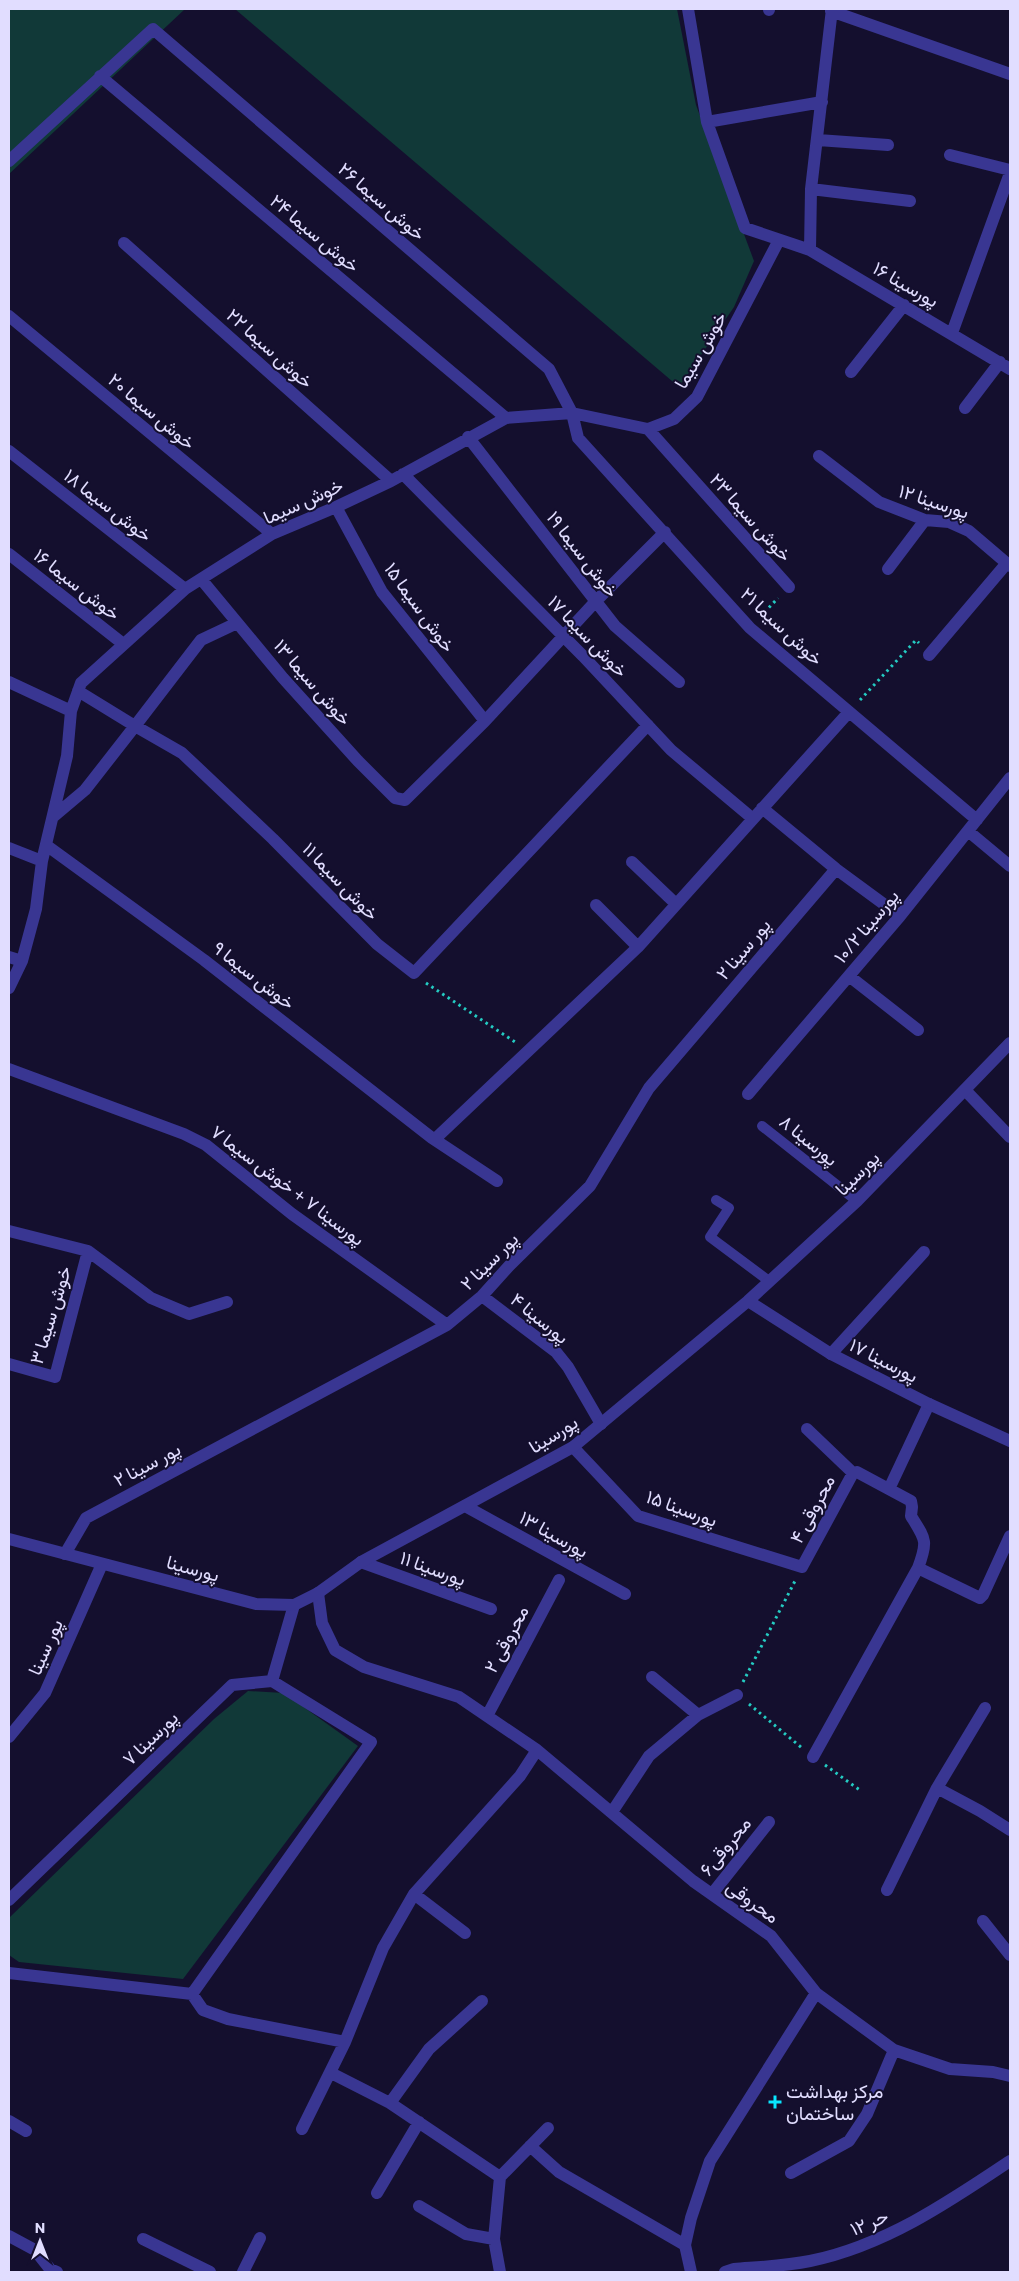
<svg xmlns="http://www.w3.org/2000/svg" width="1019" height="2281" font-family="Commissioner,Vazirmatn,sans-serif">
<rect width="100%" height="100%" fill="#140f2e"/>
<!-- green -->
<path fill="#113938" d="M 9,9 L 185,9 L 9,174 Z
M 235,9 L 677,9 L 696,105 L 754,261 L 734,307 L 679,387 Z
M 248,1691 L 284,1693 L 358,1746 L 183,1979 L 19,1962 L 9,1955 L 9,1918 L 214,1719 Z"/>
<g fill="none" stroke-linecap="round" stroke-linejoin="round">
<!-- path -->
<path stroke="#24cbc2" stroke-width="3" stroke-dasharray="2.5 4" stroke-linecap="butt" d="M 760,617 L 778,598
M 860,700 L 916,640 L 919,643
M 426,983 L 515,1042
M 743,1682 L 795,1581
M 749,1704 L 802,1748
M 825,1765 L 861,1791"/>
<!-- service -->
<path stroke="#393692" stroke-width="10" d="M 762,1126 L 857,1201
M 716,1200 L 729,1208 L 710,1237 L 769,1281"/>
<!-- minor -->
<path stroke="#393692" stroke-width="12" d="M 688,9 L 707,122 L 745,228 L 810,250 L 1010,369
M 769,10 L 769,9
M 831,11 L 1010,74
M 100,76 L 506,418
M 707,122 L 822,102
M 818,140 L 888,145
M 950,155 L 1010,170
M 9,161 L 153,29 L 549,369 L 572,413 L 578,438 L 750,628 L 977,820
M 811,189 L 910,201
M 124,243 L 391,481
M 810,250 L 811,189 L 832,9
M 9,316 L 272,534
M 952,333 L 1010,173
M 851,372 L 904,305
M 965,408 L 1000,362
M 648,429 L 789,587
M 468,437 L 615,626 L 679,682
M 9,451 L 185,589
M 819,456 L 879,502 L 925,520 L 949,522 L 969,531 L 1010,566
M 403,474 L 583,656 L 671,750 L 752,818
M 336,507 L 382,592 L 485,721
M 9,554 L 122,643
M 888,569 L 925,520
M 201,579 L 283,678 L 358,761 L 395,798 L 405,800 L 485,721 L 596,601 L 665,532
M 929,655 L 1007,563
M 9,682 L 71,711
M 78,691 L 135,726 L 201,640 L 237,623
M 762,808 L 836,869 L 900,916
M 53,817 L 85,790 L 135,726 L 182,753 L 273,839 L 377,944 L 414,973 L 648,725
M 968,831 L 1010,866
M 46,845 L 204,960 L 432,1138 L 497,1181
M 9,848 L 42,861
M 632,862 L 676,904
M 596,905 L 638,947
M 9,957 L 22,961
M 849,976 L 918,1030
M 9,988 L 22,961 L 36,909 L 42,861 L 67,756 L 71,711 L 81,683 L 185,589 L 272,534 L 336,507 L 391,481 L 506,418 L 572,413 L 648,429 L 674,419 L 697,397 L 779,240
M 9,1069 L 184,1134 L 206,1145 L 292,1214 L 447,1325
M 965,1090 L 1010,1137
M 748,1094 L 900,916 L 1010,778
M 435,1139 L 638,947 L 849,712
M 9,1231 L 88,1251 L 151,1298 L 189,1314 L 227,1302
M 482,1296 L 556,1352 L 568,1367 L 601,1424
M 831,1354 L 924,1252
M 9,1364 L 55,1377 L 88,1251
M 807,1429 L 853,1473
M 573,1447 L 638,1516 L 802,1567 L 853,1473 L 857,1472 L 911,1501 L 912,1507 L 911,1516 C 926,1540 928,1541 918,1568 L 813,1757
M 889,1489 L 929,1404
M 465,1506 L 625,1594
M 65,1554 L 86,1518 L 447,1325 L 482,1296 L 509,1266 L 590,1186 L 649,1088 L 836,869
M 361,1562 L 491,1609
M 918,1568 L 980,1598 L 983,1595 L 1010,1536
M 318,1593 L 322,1623 L 335,1650 L 364,1667 L 459,1697 L 537,1750 L 693,1881 L 771,1936 L 816,1993 L 894,2050 L 950,2069 L 993,2072 L 1010,2076
M 652,1677 L 698,1715
M 272,1681 L 294,1605
M 487,1716 L 559,1580
M 937,1788 L 980,1811 L 1010,1830
M 612,1812 L 649,1756 L 698,1715 L 737,1695
M 887,1890 L 937,1788 L 985,1708
M 414,1894 L 465,1933
M 712,1894 L 769,1822
M 9,1900 L 232,1685 L 272,1681
M 983,1921 L 1010,1955
M 9,1973 L 192,1994 L 371,1742 L 272,1681
M 192,1994 L 203,2010 L 228,2019 L 345,2042
M 331,2073 L 390,2103 L 500,2177
M 390,2103 L 429,2049 L 482,2001
M 9,2121 L 26,2131
M 302,2129 L 345,2042 L 383,1948 L 414,1894 L 520,1776 L 537,1750
M 530,2146 L 559,2172 L 685,2245
M 791,2173 L 849,2141 L 867,2114 L 894,2050
M 377,2193 L 419,2122
M 419,2206 L 466,2234 L 494,2239
M 9,2236 L 35,2250 L 50,2269 L 57,2272
M 143,2239 L 210,2272
M 243,2272 L 260,2238
M 500,2272 L 494,2239 L 500,2177 L 548,2128
M 691,2272 L 685,2245 L 691,2218 L 710,2161 L 816,1993
M 725,2272 L 734,2269 C 759,2267 785,2266 810,2261 C 884,2246 949,2202 1010,2161"/>
<!-- tertiary -->
<path stroke="#393692" stroke-width="12" d="M 748,1301 L 831,1354 L 929,1404 L 1010,1441
M 9,1539 L 256,1604 L 294,1605 L 318,1593 L 361,1562 L 573,1447 L 748,1301 L 857,1201 L 1010,1043
M 9,1737 L 45,1693 L 102,1564"/>
</g>
<!-- markers -->
<path fill="#09e6ff" stroke="#140f2e" stroke-width="2" d="M772.5 2094.5h5v5h5v5h-5v5h-5v-5h-5v-5h5z"/>
<g text-anchor="middle" stroke-width="4" stroke-linejoin="round" paint-order="stroke">
<!-- street labels -->
<g font-size="19" fill="#e1ddff" stroke="#140f2e">
<text transform="translate(382 201) rotate(41)" y="7">خوش سیما ۲۶</text>
<text transform="translate(315 233) rotate(40)" y="7">خوش سیما ۲۴</text>
<text transform="translate(906 284) rotate(30)" y="7">پورسینا ۱۶</text>
<text transform="translate(270 348) rotate(42)" y="7">خوش سیما ۲۲</text>
<text transform="translate(700 350) rotate(-60)" y="7">خوش سیما</text>
<text transform="translate(152 411) rotate(40)" y="7">خوش سیما ۲۰</text>
<text transform="translate(303 501) rotate(-24)" y="7">خوش سیما</text>
<text transform="translate(934 501) rotate(18)" y="7">پورسینا ۱۲</text>
<text transform="translate(108 505) rotate(38)" y="7">خوش سیما ۱۸</text>
<text transform="translate(751 517) rotate(48)" y="7">خوش سیما ۲۳</text>
<text transform="translate(583 554) rotate(52)" y="7">خوش سیما ۱۹</text>
<text transform="translate(77 584) rotate(38)" y="7">خوش سیما ۱۶</text>
<text transform="translate(420 607) rotate(54)" y="7">خوش سیما ۱۵</text>
<text transform="translate(782 626) rotate(43)" y="7">خوش سیما ۲۱</text>
<text transform="translate(588 636) rotate(46)" y="7">خوش سیما ۱۷</text>
<text transform="translate(313 682) rotate(49)" y="7">خوش سیما ۱۳</text>
<text transform="translate(341 881) rotate(46)" y="7">خوش سیما ۱۱</text>
<text transform="translate(866 926) rotate(-50)" y="7">پورسینا ۱۰/۲</text>
<text transform="translate(743 949) rotate(-50)" y="7">پور سینا ۲</text>
<text transform="translate(254 975) rotate(38)" y="7">خوش سیما ۹</text>
<text transform="translate(809 1140) rotate(39)" y="7">پورسینا ۸</text>
<text transform="translate(857 1173) rotate(-45)" y="7">پورسینا</text>
<text transform="translate(288 1185) rotate(37)" y="7">پورسینا ۷ + خوش سیما ۷</text>
<text transform="translate(489 1261) rotate(-45)" y="7">پور سینا ۲</text>
<text transform="translate(50 1315) rotate(-73)" y="7">خوش سیما ۳</text>
<text transform="translate(540 1318) rotate(39)" y="7">پورسینا ۴</text>
<text transform="translate(884 1360) rotate(27)" y="7">پورسینا ۱۷</text>
<text transform="translate(553 1434) rotate(-32)" y="7">پورسینا</text>
<text transform="translate(147 1464) rotate(-28)" y="7">پور سینا ۲</text>
<text transform="translate(682 1508) rotate(20)" y="7">پورسینا ۱۵</text>
<text transform="translate(812 1509) rotate(-62)" y="7">محروقی ۴</text>
<text transform="translate(554 1534) rotate(29)" y="7">پورسینا ۱۳</text>
<text transform="translate(193 1568) rotate(15)" y="7">پورسینا</text>
<text transform="translate(433 1568) rotate(20)" y="7">پورسینا ۱۱</text>
<text transform="translate(506 1639) rotate(-62)" y="7">محروقی ۲</text>
<text transform="translate(45 1647) rotate(-66)" y="7">پور سینا</text>
<text transform="translate(150 1738) rotate(-44)" y="7">پورسینا ۷</text>
<text transform="translate(725 1846) rotate(-51)" y="7">محروقی۶</text>
<text transform="translate(753 1901) rotate(36)" y="7">محروقی</text>
<text transform="translate(869 2222) rotate(-23)" y="7">حر ۱۲</text>
</g>
<!-- poi labels -->
<g font-size="19" fill="#e1ddff" stroke="#140f2e" text-anchor="start">
<text x="786" y="2098">مرکز بهداشت<tspan x="786" dy="22">ساختمان</tspan></text>
</g>
</g>
<!-- border -->
<rect width="1019" height="2281" fill="none" stroke="#e1ddff" stroke-width="20"/>
<!-- north arrow -->
<g transform="translate(40 2241)" stroke="#140f2e" stroke-width="4" paint-order="stroke">
<path d="M0-4L9 19L0 12L-9 19Z" fill="#e1ddff"/>
<text y="-8" font-size="14" font-weight="bold" text-anchor="middle" fill="#e1ddff">N</text>
</g>
</svg>
